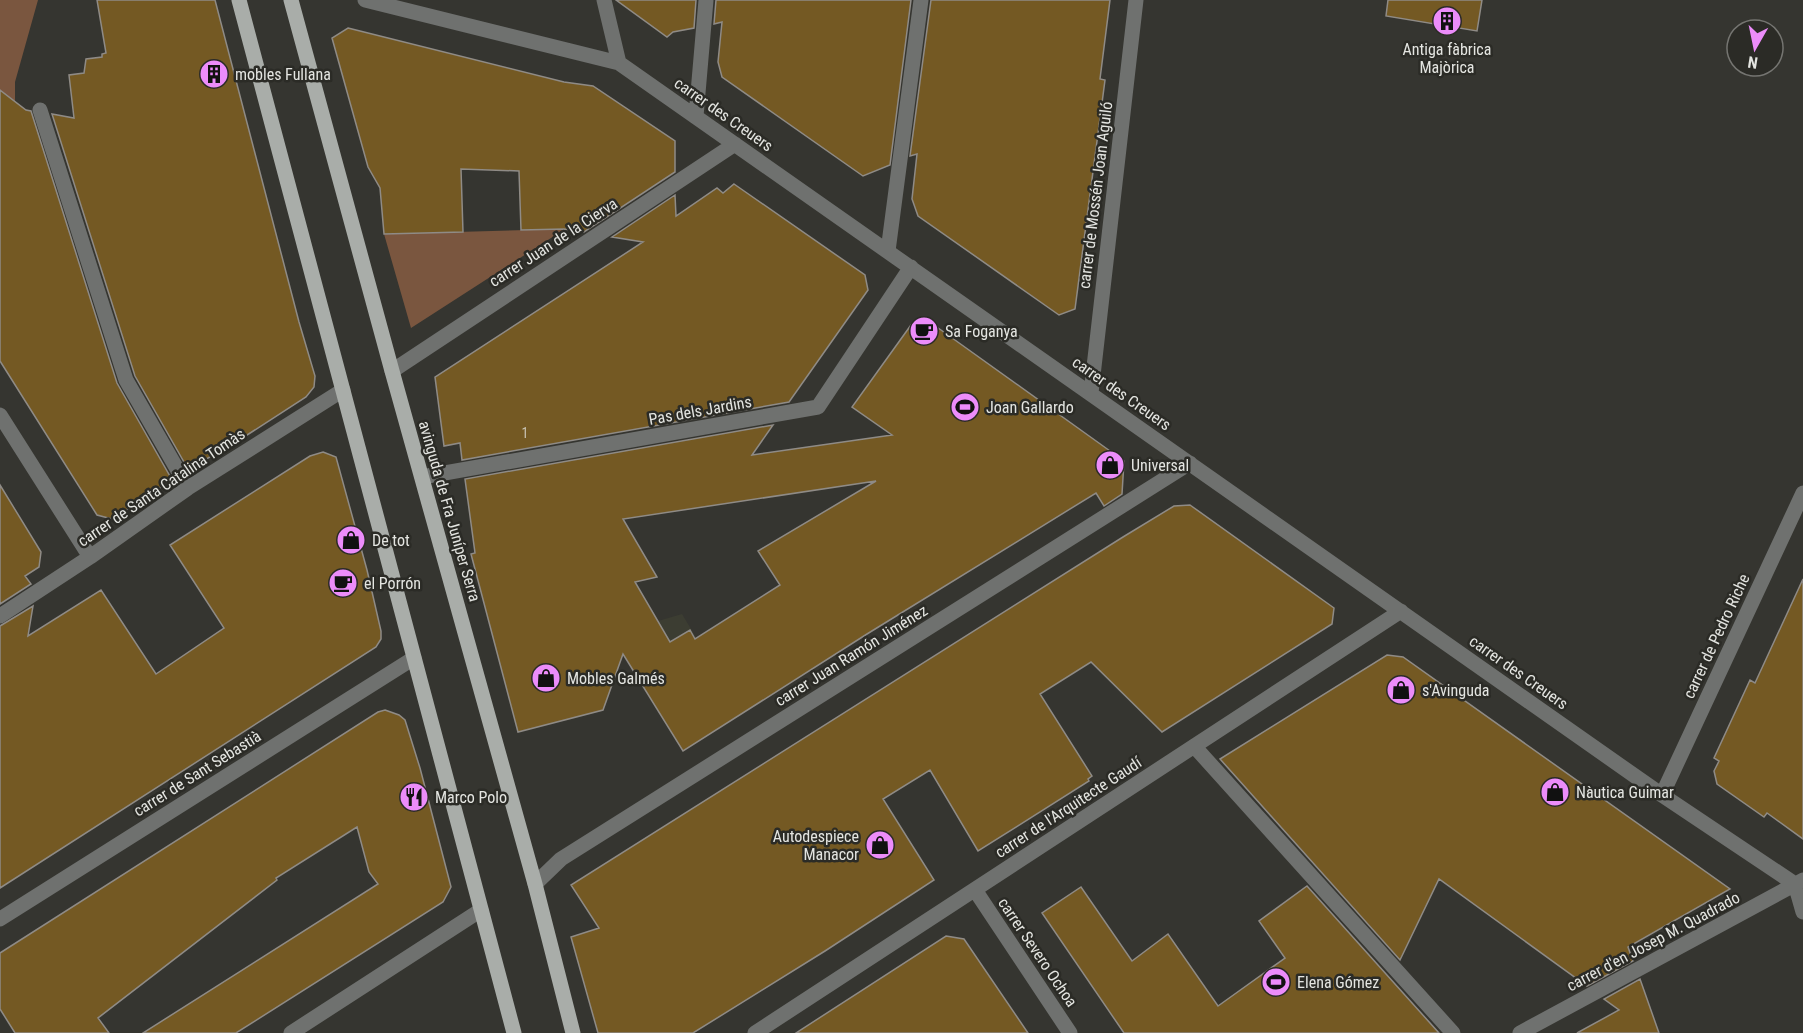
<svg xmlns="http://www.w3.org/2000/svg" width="1803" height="1033" font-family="'Roboto Condensed',sans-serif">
<rect width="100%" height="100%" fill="#353530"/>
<!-- built -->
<path fill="#3c3d32" d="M 682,614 L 742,714 L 721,727 L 658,621 Z"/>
<!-- green -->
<path fill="#7a563f" d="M 0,0 L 38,0 L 15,82 L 15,102 L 0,91 Z
M 565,229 L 411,328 L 384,234 Z"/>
<!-- building -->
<path fill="#745923" stroke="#8f8b86" stroke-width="1.5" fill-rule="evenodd" d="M 97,0 L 215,0 L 299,322 L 315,376 L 314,387 L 306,397 L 230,446 L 188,469 L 135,376 L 52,114 L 74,118 L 69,75 L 84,73 L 86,59 L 102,57 L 102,54 L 106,53 Z
M 616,0 L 696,0 L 694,28 L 673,32 L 667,37 Z
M 716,0 L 911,0 L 890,165 L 863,176 L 722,77 L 718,62 L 722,22 L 714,24 Z
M 931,0 L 1110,0 L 1100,79 L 1105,80 L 1075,309 L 1059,315 L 918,216 L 912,199 L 917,154 L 910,156 Z
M 1388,0 L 1482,0 L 1477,31 L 1386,16 Z
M 348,28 L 564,82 L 593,86 L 675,141 L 675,172 L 584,232 L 564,229 L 521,230 L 519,171 L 461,169 L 463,232 L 384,234 L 380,188 L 368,167 L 332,38 Z
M 0,90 L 26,110 L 31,111 L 117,383 L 171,478 L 168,480 L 169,482 L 112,519 L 97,515 L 0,361 Z
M 734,184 L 865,275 L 868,290 L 789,402 L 462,460 L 460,443 L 444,446 L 435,377 L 643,242 L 612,237 L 675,195 L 676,216 L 717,188 L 723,193 Z
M 927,320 L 1124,461 L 1122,494 L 1104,506 L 1096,493 L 867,634 L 683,751 L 623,654 L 603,710 L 518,732 L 471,554 L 475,553 L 465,479 L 773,425 L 752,455 L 892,435 L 852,407 L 911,325 ZM 876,481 L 758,551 L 780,585 L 695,639 L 690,630 L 670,642 L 635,582 L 657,577 L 623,519 Z
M 323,452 L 336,457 L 367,570 L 381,631 L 381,639 L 376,647 L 0,888 L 0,626 L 33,606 L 28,636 L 101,590 L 156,674 L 224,628 L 170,545 L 310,456 Z
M 0,485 L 41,552 L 39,567 L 25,576 L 31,584 L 0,604 Z
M 1190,505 L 1334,608 L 1332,624 L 1162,732 L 1091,662 L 1040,694 L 1092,776 L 1088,779 L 1089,781 L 978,851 L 930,770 L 883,799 L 934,880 L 825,951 L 693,1033 L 598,1033 L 571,937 L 599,928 L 571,885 L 1123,537 L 1174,506 Z
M 1803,579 L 1803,839 L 1767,813 L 1764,817 L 1717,784 L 1714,771 L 1719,761 L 1714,758 L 1750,680 L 1755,683 Z
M 1387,655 L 1403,657 L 1730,889 L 1628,947 L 1633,961 L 1587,986 L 1439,879 L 1400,960 L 1220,759 Z
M 385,710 L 399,715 L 405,720 L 420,768 L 451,887 L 443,902 L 236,1033 L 143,1033 L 378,884 L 369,872 L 357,827 L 276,878 L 277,880 L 98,1018 L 109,1033 L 15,1033 L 0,1009 L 0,953 L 378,712 Z
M 1307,886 L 1439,1033 L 1124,1033 L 1042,913 L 1081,887 L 1132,961 L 1168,934 L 1218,1006 L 1285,958 L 1259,921 Z
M 946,936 L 964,939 L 1028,1033 L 796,1033 Z
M 1640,979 L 1659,1033 L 1577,1033 L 1619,1010 L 1604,999 Z"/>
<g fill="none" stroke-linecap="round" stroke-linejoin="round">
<!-- minor -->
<path stroke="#6f716f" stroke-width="15" d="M 365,0 L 619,63 L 1662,795 L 1795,884 L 1803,912
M 604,0 L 619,63
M 40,110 L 126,380 L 188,488
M 696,116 L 706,0
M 888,251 L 921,0
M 392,371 L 735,144
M 1091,393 L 1136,0
M 0,415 L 90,557
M 422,477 L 818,407 L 911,267
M 0,616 L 90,557 L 188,488 L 343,390
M 1194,746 L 1453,1033
M 1662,795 L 1803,493
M 535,884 L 561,859 L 1190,463
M 975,890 L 1070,1033
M 0,919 L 414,658
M 291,1033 L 481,910
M 755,1033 L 1401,611
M 1520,1033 L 1803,880"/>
<!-- major -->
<path stroke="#a9ada9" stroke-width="15" d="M 239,0 L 514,1033
M 291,0 L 392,371 L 535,884 L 573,1033"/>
</g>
<!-- icons -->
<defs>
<g id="building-disc" transform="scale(1.5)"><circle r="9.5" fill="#ec8cfa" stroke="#2b2b26"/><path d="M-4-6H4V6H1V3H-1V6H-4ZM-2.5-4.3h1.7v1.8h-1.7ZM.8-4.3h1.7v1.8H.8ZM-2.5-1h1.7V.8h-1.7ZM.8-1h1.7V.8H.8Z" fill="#111"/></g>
<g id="cafe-disc" transform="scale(1.5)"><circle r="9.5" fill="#ec8cfa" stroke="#2b2b26"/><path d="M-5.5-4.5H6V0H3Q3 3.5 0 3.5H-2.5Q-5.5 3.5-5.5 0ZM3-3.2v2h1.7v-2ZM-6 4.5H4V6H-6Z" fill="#111"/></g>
<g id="stadium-disc" transform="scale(1.5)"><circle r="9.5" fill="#ec8cfa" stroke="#2b2b26"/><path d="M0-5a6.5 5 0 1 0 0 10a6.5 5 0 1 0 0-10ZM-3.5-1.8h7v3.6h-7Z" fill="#111"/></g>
<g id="shop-disc" transform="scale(1.5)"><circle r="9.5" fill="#ec8cfa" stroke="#2b2b26"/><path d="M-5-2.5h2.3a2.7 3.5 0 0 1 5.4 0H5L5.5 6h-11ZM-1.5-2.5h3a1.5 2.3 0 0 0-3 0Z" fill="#111"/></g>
<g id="restaurant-disc" transform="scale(1.5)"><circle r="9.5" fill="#ec8cfa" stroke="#2b2b26"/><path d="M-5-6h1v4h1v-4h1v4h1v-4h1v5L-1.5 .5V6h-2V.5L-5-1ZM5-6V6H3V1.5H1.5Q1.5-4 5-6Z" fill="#111"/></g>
</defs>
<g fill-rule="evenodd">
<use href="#building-disc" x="1447" y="21"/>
<use href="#building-disc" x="214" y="74"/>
<use href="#cafe-disc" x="924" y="331"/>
<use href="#stadium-disc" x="965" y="407"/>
<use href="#shop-disc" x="1110" y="465"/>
<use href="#shop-disc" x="351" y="540"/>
<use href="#cafe-disc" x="343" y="583"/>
<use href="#shop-disc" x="546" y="678"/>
<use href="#shop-disc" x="1401" y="690"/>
<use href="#shop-disc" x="1555" y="792"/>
<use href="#restaurant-disc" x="414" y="797"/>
<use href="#shop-disc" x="880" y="845"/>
<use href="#stadium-disc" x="1276" y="982"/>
</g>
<g text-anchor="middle" stroke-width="5" stroke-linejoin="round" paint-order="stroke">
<!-- number labels -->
<g font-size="14" fill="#c8c2b2">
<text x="525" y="438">1</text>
</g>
<!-- poi labels -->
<g font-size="16" fill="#e4e5e1" stroke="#2b2b26" text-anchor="start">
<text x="1447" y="55" text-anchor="middle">Antiga fàbrica<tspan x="1447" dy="18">Majòrica</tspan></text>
<text x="235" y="80">mobles Fullana</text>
<text x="945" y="337">Sa Foganya</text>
<text x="986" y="413">Joan Gallardo</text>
<text x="1131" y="471">Universal</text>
<text x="372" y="546">De tot</text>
<text x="364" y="589">el Porrón</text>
<text x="567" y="684">Mobles Galmés</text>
<text x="1422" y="696">s'Avinguda</text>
<text x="1576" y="798">Nàutica Guimar</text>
<text x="435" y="803">Marco Polo</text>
<text x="859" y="842" text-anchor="end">Autodespiece<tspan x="859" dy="18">Manacor</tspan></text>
<text x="1297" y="988">Elena Gómez</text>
</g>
<!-- street labels -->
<g font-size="16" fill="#e4e5e1" stroke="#2b2b26">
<text transform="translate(724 114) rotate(35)" y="6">carrer des Creuers</text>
<text transform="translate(1095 195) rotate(-83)" y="6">carrer de Mossén Joan Aguiló</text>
<text transform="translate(553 242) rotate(-33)" y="6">carrer Juan de la Cierva</text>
<text transform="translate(1122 393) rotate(35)" y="6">carrer des Creuers</text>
<text transform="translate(700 410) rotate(-10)" y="6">Pas dels Jardins</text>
<text transform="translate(161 487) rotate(-34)" y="6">carrer de Santa Catalina Tomàs</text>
<text transform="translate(450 511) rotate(74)" y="6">avinguda de Fra Juníper Serra</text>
<text transform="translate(1716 636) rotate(-65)" y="6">carrer de Pedro Riche</text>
<text transform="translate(851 655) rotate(-32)" y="6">carrer Juan Ramón Jiménez</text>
<text transform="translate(1519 672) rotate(35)" y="6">carrer des Creuers</text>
<text transform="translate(197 773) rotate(-32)" y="6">carrer de Sant Sebastià</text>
<text transform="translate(1068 807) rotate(-33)" y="6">carrer de l'Arquitecte Gaudí</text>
<text transform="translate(1653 941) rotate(-28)" y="6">carrer d'en Josep M. Quadrado</text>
<text transform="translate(1038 952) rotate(56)" y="6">carrer Severo Ochoa</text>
</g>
</g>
<!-- north arrow -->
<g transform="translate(1755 48) rotate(189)"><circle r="28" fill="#2b2b26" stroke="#757571" stroke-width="1.5"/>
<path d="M0-4.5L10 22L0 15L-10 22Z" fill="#ec8cfa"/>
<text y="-9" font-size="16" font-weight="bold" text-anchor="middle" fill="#e4e5e1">N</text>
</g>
</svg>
